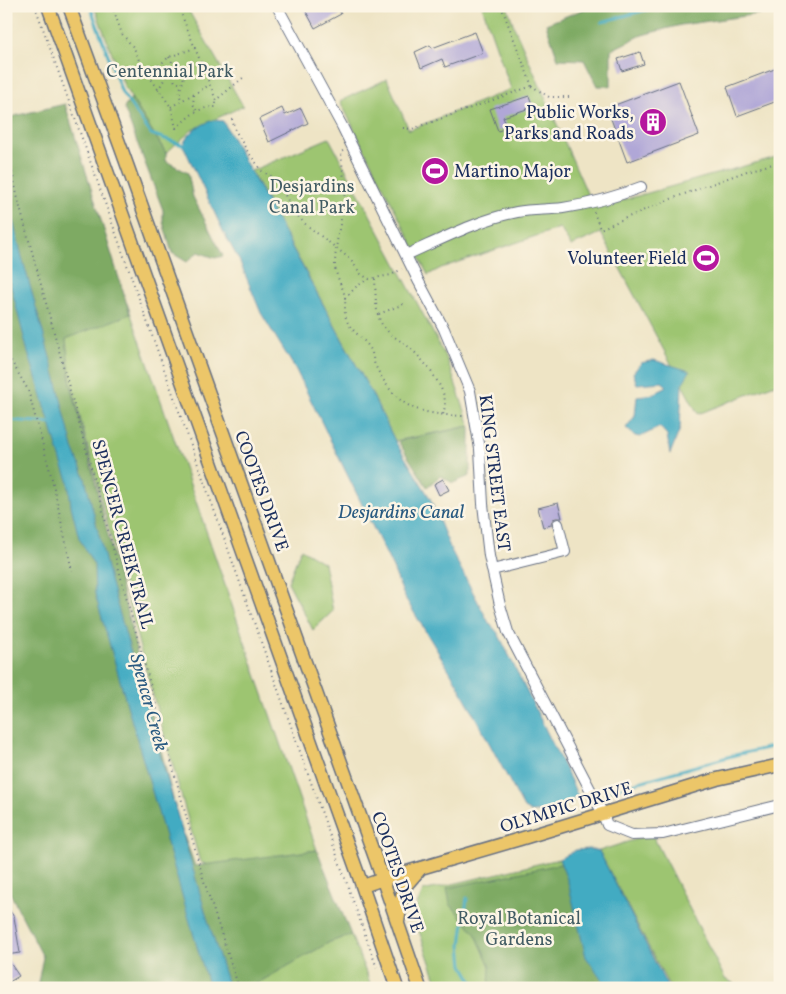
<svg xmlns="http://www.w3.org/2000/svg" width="786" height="994" font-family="Vollkorn,serif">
<rect width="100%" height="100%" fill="#fcf5e5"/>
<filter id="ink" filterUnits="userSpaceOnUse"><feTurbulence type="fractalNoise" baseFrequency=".02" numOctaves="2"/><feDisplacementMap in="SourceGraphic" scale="10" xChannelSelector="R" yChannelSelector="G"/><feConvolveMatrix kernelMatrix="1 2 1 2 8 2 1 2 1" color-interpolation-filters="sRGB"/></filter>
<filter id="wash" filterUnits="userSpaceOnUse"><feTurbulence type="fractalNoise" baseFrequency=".0096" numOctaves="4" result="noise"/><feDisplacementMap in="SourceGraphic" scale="20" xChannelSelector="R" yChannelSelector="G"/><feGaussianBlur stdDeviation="1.12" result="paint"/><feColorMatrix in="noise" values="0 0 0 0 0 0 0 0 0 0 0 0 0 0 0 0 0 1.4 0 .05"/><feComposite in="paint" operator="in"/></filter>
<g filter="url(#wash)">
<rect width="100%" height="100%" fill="#eee4c5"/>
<!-- green -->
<path fill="#9dc571" stroke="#5c7a68" d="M 94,6 L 186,6 L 243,106 L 192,130 L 166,153 L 125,88 Z
M 482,6 L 507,6 L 515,29 L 591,202 L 616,202 L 780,156 L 780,382 L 698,414 L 601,233 L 571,246 L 560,228 L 441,268 L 428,275 L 340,101 L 387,79 L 409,130 L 511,89 Z
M 329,138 L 447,359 L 470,426 L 395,441 L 372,394 L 251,171 Z
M 127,303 L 317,850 L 211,866 L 200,862 L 143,660 L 59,336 Z
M 301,549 L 324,563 L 333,611 L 313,630 L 288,582 Z
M 652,834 L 725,979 L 733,983 L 736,988 L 670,988 L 599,851 Z
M 559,859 L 608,988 L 439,988 L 413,914 L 423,891 Z
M 351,935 L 372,988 L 247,988 L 284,953 Z"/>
<!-- forest -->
<path fill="#7eaa63" stroke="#4c6c60" d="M 592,6 L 780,6 L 780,11 L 681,25 L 642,35 L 611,50 L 611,86 L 597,86 L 584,60 L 558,59 L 546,24 Z
M 131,98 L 166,153 L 166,161 L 188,173 L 193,197 L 223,256 L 215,258 L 198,252 L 187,262 L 172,253 L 163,222 L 163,210 L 124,108 Z
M 65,104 L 130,314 L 66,339 L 71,384 L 178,819 L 195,866 L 317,850 L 351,935 L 330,942 L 249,988 L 37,988 L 43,957 L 6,885 L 6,118 Z
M 470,426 L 470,476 L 453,483 L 440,476 L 427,487 L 398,441 Z
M 565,863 L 624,988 L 489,988 L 490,966 L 475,933 L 450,904 L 447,888 Z"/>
<!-- water -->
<path fill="#43abc2" stroke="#2f6d90" d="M 213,120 L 223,121 L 372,394 L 395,441 L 430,498 L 451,550 L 489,623 L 498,633 L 572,783 L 577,795 L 565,805 L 551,811 L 531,812 L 524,808 L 457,683 L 404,596 L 393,568 L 296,370 L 261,313 L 240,262 L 223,231 L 183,145 C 188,132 200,125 213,120 Z
M 6,198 L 10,208 L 22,257 L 56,379 L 73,448 L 85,478 L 110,580 L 205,911 L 229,988 L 209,988 L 95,594 L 94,565 L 79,538 L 71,506 L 68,480 L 62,464 L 38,383 L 28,353 L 8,275 L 6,266 Z
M 654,360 L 690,371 L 682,384 L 680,429 L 670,454 L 667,435 L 660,427 L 640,437 L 635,436 L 626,428 L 635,416 L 637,396 L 654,394 L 667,386 L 662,382 L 637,384 L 633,373 L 641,363 Z
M 589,849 L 599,851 L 668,988 L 608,988 L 586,957 L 568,882 L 559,859 L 576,850 Z"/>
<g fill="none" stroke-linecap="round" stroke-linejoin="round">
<!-- stream -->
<path stroke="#43abc2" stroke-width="3" d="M 90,6 L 122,93 L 151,134 L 183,145
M 602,22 L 660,6
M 6,420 L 53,423
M 611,790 L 735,755 L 780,745
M 577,795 L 581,797
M 467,898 L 461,945 L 463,965 L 476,988"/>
</g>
<g id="blocks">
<!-- building -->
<path fill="#b0a7d7" d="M 303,6 L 337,6 L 341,14 L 315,28 Z
M 475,32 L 483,53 L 445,67 L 442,59 L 421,68 L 415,52 L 430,45 L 432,48 Z
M 640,52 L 644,64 L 622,71 L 618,59 Z
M 780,67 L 780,100 L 737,116 L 727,87 Z
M 679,81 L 699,135 L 627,162 L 607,108 Z
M 529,96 L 533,107 L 503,117 L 507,128 L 498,131 L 490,109 Z
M 282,108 L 285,115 L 301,108 L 308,123 L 269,142 L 259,119 Z
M 443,479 L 449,490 L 439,495 L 434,484 Z
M 558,503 L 562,518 L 556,518 L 553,519 L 551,523 L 551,525 L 543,527 L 538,508 Z
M 6,905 L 14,917 L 20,953 L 6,955 Z
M 6,957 L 19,976 L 6,984 Z"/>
</g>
</g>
<g filter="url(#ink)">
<use href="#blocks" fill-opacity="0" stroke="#656e82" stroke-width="1"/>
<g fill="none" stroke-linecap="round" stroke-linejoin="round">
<!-- minor casing -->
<g stroke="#656e82" stroke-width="12">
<path id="minor" d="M 277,6 L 342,126 L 419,282 L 444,329 L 470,391 L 480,449 L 483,504 L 489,556 L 500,605 L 508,632 L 603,814 L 607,825 L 632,835 L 663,834 L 780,805
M 406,255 C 442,239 478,220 517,212 C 532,209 548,210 563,208 C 590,204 616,197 641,187
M 492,570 L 565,552 L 558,524"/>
</g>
<!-- major casing -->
<g stroke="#656e82" stroke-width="15">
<path id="major" d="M 48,6 L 357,871 L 397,988
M 69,6 L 121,148 L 377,863 L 420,988
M 363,886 L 383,879 L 520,839 L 717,779 L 780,765
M 398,922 L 402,895 L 407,884 L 420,869"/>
</g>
<!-- path -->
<path stroke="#656e82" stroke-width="2" stroke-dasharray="1 4" stroke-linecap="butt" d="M 35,6 L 378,971
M 112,6 L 122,34 L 134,48 L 140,63 L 148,74
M 178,6 L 216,100 L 244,77
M 501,6 L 532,86 L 549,97 L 569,97
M 195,48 L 169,57 L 150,73 L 149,76 L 171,107 L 176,128 C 190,116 197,107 216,107 L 216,100
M 169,57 L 172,61 C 169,69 172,74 175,82 L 182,84
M 181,68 L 184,80 C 181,85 178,93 181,99
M 158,90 L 168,73 L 172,70 L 201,64
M 194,95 L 193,104 L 197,111
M 171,107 C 183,99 197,93 209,85
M 232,119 L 235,130 L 246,149 L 262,171 L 271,176 L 279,184 L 293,210 L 304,223 L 349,258 L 361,274 L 369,279 L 391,275 L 402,269
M 403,128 L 412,129 L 532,86
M 6,143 L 19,204 L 203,878 L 239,988
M 343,151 L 341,152 C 342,167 346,186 344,201 C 341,222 335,244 335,266 C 336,278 344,288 345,298 C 346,306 343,313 347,321 C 352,332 365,339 371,350 C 373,355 373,360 375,365 C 397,409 417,414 464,416
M 594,212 L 600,229 L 668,200 L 747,171 L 780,162
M 375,279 C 376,294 374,315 384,327 C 391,337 403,341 411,349 C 423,359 446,388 445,404 C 445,407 444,411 443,415
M 345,298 L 356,287 L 368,279
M 379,314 L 406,303
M 6,352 L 28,390 L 52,479 L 72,571"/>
<!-- minor -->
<use href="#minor" stroke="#fff" stroke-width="10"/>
<!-- major -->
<use href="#major" stroke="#ecc669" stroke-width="12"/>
</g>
</g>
<!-- icons -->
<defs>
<g id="building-disc" transform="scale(1.4375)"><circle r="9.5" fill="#b5179e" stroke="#fcf5e5"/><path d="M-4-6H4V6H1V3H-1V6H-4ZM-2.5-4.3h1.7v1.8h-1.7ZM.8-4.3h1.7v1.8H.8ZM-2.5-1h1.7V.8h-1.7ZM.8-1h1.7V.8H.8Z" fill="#fff"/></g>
<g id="stadium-disc" transform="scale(1.4375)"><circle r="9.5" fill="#b5179e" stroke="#fcf5e5"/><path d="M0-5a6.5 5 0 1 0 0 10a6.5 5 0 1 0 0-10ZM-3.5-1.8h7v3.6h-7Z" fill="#fff"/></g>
</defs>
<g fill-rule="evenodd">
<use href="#building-disc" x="653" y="122"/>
<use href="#stadium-disc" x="435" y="171"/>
<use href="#stadium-disc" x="706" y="258"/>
</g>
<g text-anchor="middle" stroke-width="5" stroke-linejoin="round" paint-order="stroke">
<!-- park labels -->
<g font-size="18" fill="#425c64" stroke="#fcf5e5">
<text x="170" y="77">Centennial Park</text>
<text x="312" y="192">Desjardins<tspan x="312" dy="21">Canal Park</tspan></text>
<text x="519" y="924">Royal Botanical<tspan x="519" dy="21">Gardens</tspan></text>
</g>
<!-- poi labels -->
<g font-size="18" fill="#1b2f5e" stroke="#fcf5e5" text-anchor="end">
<text x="634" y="118">Public Works,<tspan x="634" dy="21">Parks and Roads</tspan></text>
<text x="454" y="177" text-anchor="start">Martino Major</text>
<text x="687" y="264">Volunteer Field</text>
</g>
<!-- street labels -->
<g font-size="18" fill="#1b2f5e" stroke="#fcf5e5">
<text transform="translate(495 473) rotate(83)" y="6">KING STREET EAST</text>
<text transform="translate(262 491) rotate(70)" y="6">COOTES DRIVE</text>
<text transform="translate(123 534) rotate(75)" y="6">SPENCER CREEK TRAIL</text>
<text transform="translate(566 807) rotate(-17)" y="6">OLYMPIC DRIVE</text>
<text transform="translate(398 872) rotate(71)" y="6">COOTES DRIVE</text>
</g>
<!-- water labels -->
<g font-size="19" font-style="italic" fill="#295a81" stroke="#fcf5e5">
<text x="401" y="518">Desjardins Canal</text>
<text transform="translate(150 702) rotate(75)" y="7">Spencer Creek</text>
</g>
</g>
<!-- margin -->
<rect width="786" height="994" fill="none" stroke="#fcf5e5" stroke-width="25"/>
</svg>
